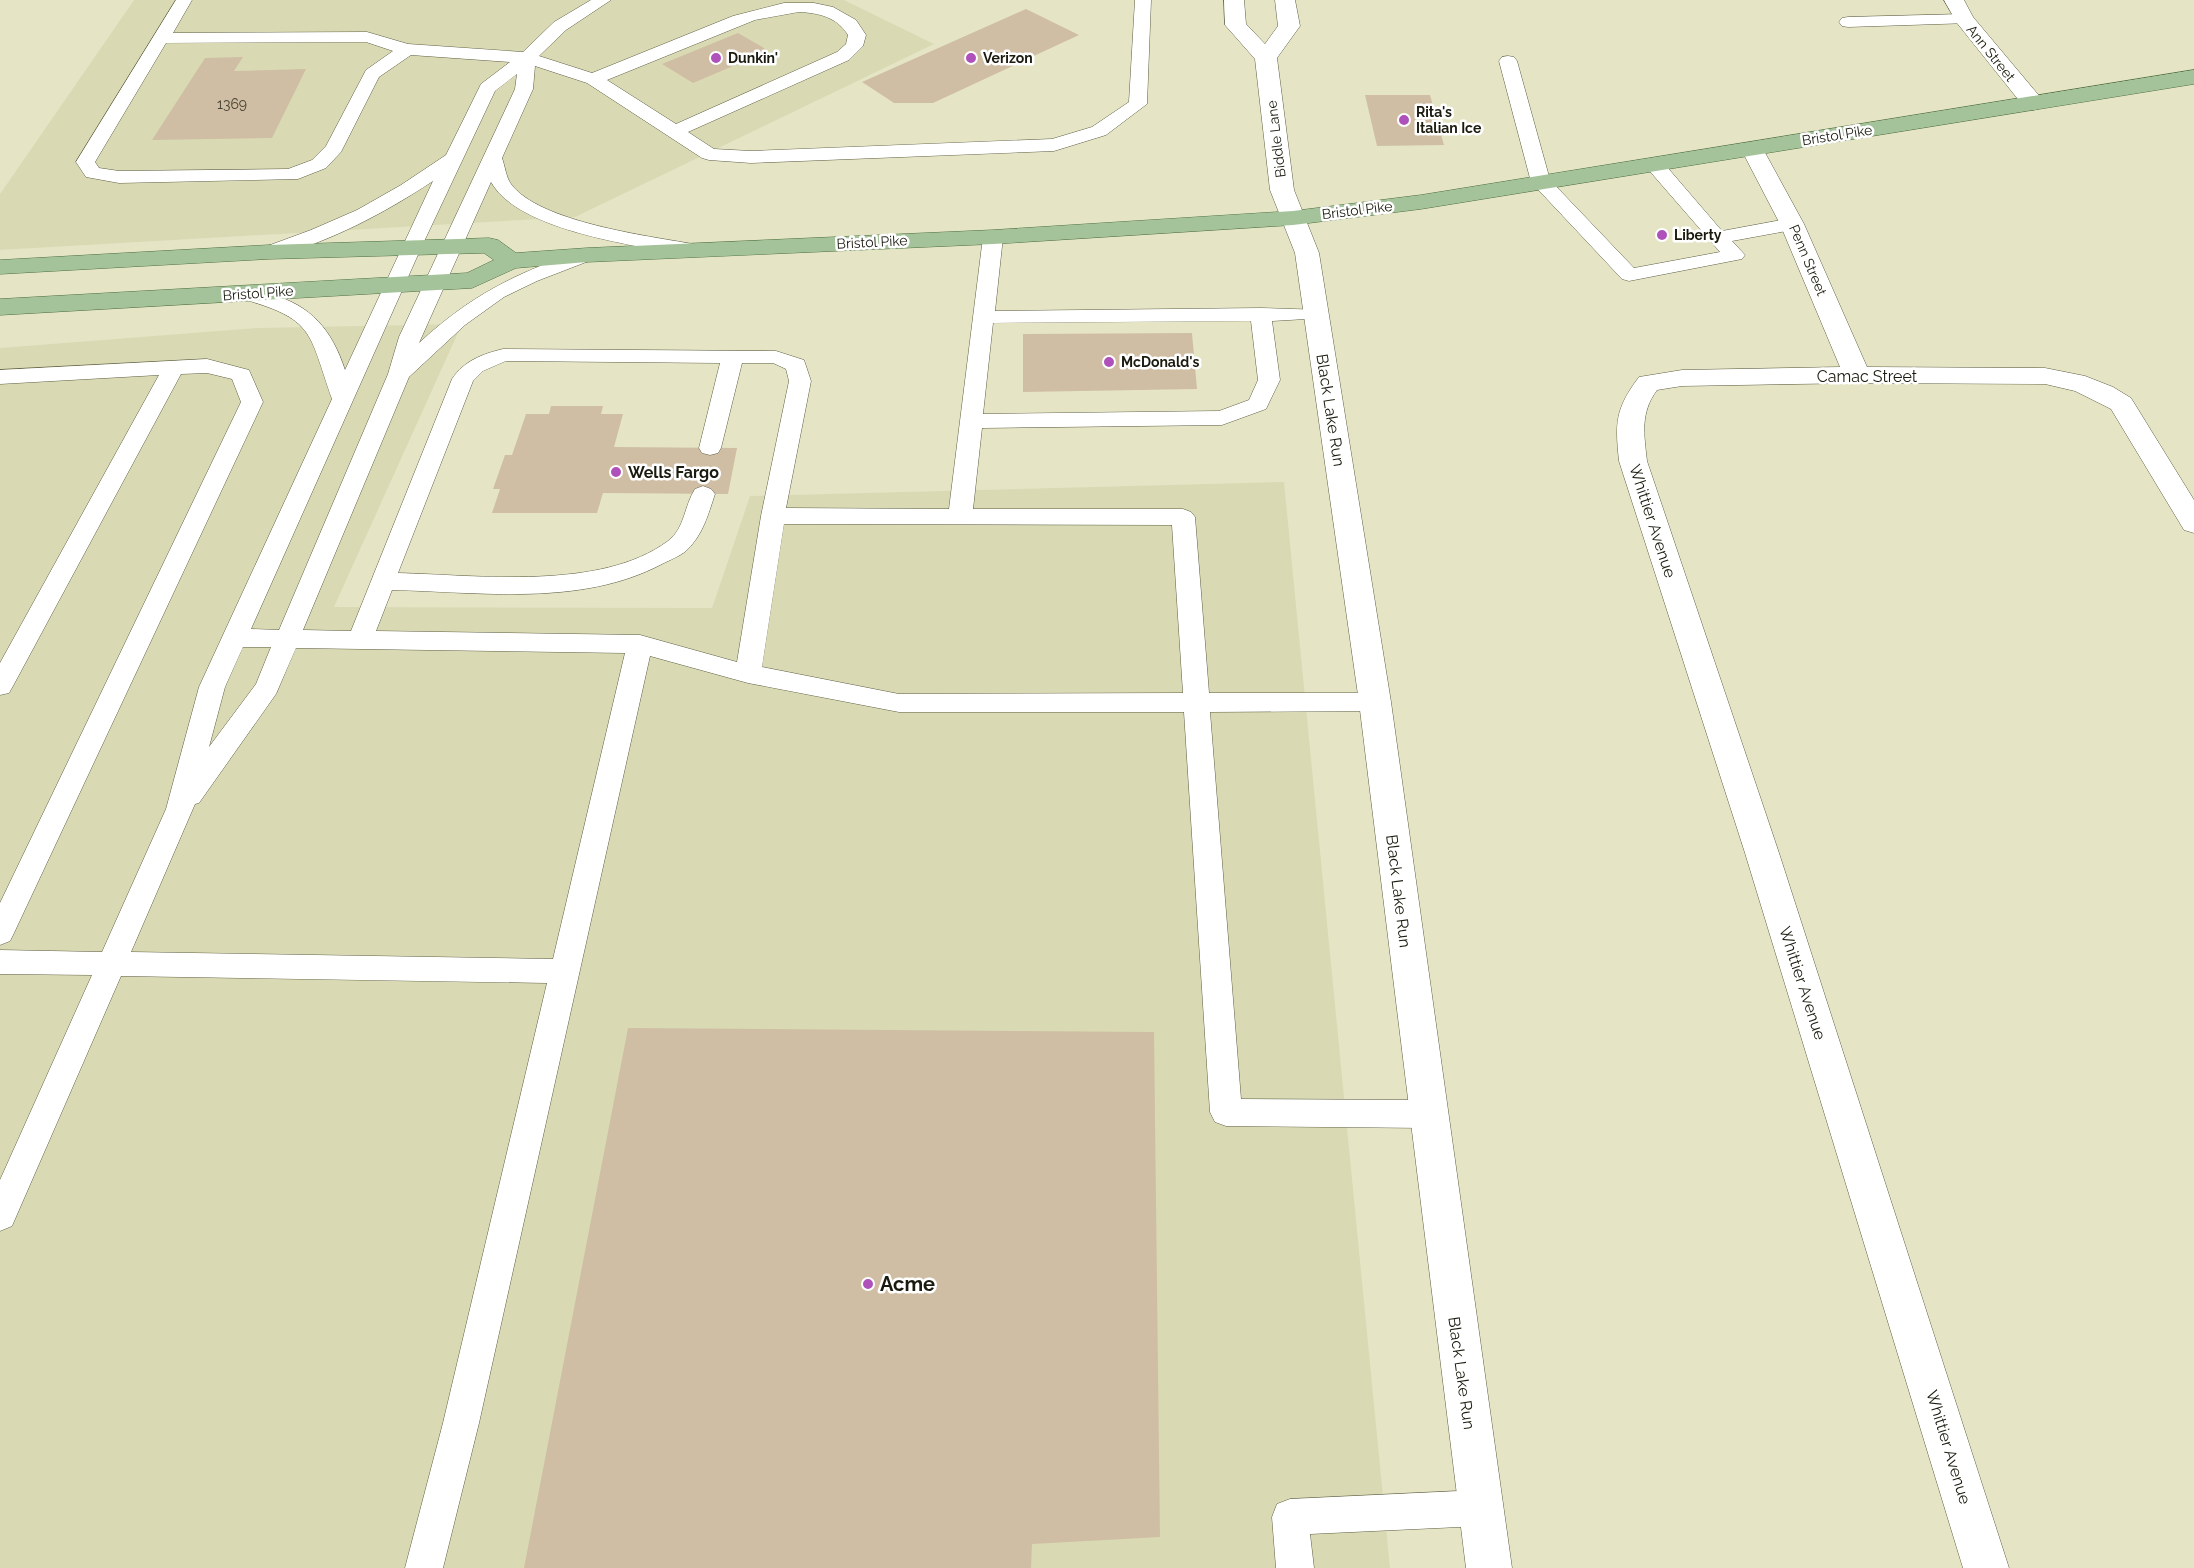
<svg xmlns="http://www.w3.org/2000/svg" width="2194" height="1568" font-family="Raleway,sans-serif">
<rect width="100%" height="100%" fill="#e5e5c6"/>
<!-- built -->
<path fill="#d9dab4" d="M 134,0 L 844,0 L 934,44 L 575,217 L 0,250 L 0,194 Z
M 462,324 L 334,607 L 712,608 L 750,496 L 1284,482 L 1390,1568 L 0,1568 L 0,348 L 256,328 Z"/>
<!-- building -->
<path fill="#cfbea3" d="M 1026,9 L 1079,35 L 933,103 L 894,103 L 862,82 Z
M 738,33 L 769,51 L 693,83 L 662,64 Z
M 243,57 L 234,71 L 306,69 L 272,138 L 152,140 L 205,58 Z
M 1365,95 L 1430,95 L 1444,145 L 1377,146 Z
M 1192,333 L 1197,389 L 1023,392 L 1023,334 Z
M 551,406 L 603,406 L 601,414 L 623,414 L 614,447 L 737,448 L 728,494 L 603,493 L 597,513 L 492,513 L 500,489 L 493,489 L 505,455 L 512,455 L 526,414 L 549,414 Z
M 628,1028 L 1154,1032 L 1160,1537 L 1032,1544 L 1031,1568 L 524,1568 Z"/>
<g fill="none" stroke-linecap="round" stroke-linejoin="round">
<!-- lane casing -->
<g stroke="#5e5e43" stroke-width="1">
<path id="lane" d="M 176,0 L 192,0 L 173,33 L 367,32 L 408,44 L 523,52 L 554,22 L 591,0 L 611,0 L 566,30 L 539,56 L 592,73 L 733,16 L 784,3 L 814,3 L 833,7 L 856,20 L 866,35 L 863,46 L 849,60 L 688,132 L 714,149 L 751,151 L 1052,139 L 1092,127 L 1129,102 L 1135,0 L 1151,0 L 1147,104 L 1106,135 L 1054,151 L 751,163 L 709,160 L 702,158 L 587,83 L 535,66 L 533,89 L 502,158 C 505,166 506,177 511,184 C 539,222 648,236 693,244 L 700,246 L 703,250 L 700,254 L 693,256 C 640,246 519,232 491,182 L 419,343 C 470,296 514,274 580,251 L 594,251 L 597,255 L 594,259 L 537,281 L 504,297 L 465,325 L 409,377 L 303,630 L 351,631 L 452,379 C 464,361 482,354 503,349 L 776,351 L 804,360 L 811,381 L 786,508 L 949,509 L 983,237 L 986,233 L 1000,233 L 1003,237 L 995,311 L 1261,308 L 1323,310 L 1326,314 L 1323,318 L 1272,321 L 1280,380 L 1266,409 L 1222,425 L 982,428 L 973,509 L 1183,509 L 1191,512 L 1195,517 L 1209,693 L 1375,693 L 1384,695 L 1388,702 L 1384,709 L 1375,711 L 1210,712 L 1241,1099 L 1428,1100 L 1439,1104 L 1444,1114 L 1439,1124 L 1428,1128 L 1226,1126 L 1215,1122 L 1210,1112 L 1184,712 L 899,712 L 748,683 L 650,656 L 479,1423 L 443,1568 L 405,1568 L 443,1423 L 547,983 L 121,976 L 12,1226 L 0,1231 L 0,1180 L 92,975 L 0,974 L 0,950 L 102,952 L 166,809 L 199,687 L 332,399 C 308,331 315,319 239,298 L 236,294 L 239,290 C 250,287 260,291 270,294 C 311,305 332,330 345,370 L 433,181 C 383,214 328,243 269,258 L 262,256 L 259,252 L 262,248 L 311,230 L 357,210 L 401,185 L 446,155 L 481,84 L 510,62 L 411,55 L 379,77 L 341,152 L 326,168 L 298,179 L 119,183 L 86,177 L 76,162 ZM 799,12 C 819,13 837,17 848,35 L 846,44 L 837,52 L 676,124 L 607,80 L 755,20 ZM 366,42 L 393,51 L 366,70 L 326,146 L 312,160 L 288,169 L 119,171 L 99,168 L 95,162 L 166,43 ZM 517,74 L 515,89 L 399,337 L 388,374 L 279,630 L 251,629 L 421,248 L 495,91 ZM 1251,321 L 1258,380 L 1249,400 L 1219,411 L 983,414 L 993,323 ZM 506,361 L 720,363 L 699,448 L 702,453 L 710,455 L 718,453 L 721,448 L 742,363 L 773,363 L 786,369 L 789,381 L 761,516 L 737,662 L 640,635 L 376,631 L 392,590 C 480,592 581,607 662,564 C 670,560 680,556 686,551 C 703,535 708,515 715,494 L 711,489 L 703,486 L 695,489 C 684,506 685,528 668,541 C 601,591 478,575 398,573 L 473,381 L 483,371 ZM 784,524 L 1172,525 L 1183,693 L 899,694 L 762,667 ZM 243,647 L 271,647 L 256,684 L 209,747 L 225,687 ZM 296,648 L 625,653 L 553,959 L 131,952 L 195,804 L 199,803 L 276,694 Z
M 1964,14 L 1970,15 L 1973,19 L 1970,23 L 1848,27 L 1842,26 L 1839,22 L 1842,18 L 1848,17 Z
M 1508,56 L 1514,57 L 1517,61 L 1550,180 L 1634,268 L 1720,252 L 1647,168 L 1645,164 L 1647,160 L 1661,160 L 1722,231 L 1792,218 L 1799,220 L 1802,224 L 1799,228 L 1792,230 L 1732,241 L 1745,255 L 1742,259 L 1629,281 L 1622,279 L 1531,182 L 1499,61 L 1502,57 Z
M 207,359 L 249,370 L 263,402 L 14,933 L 10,941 L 0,945 L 0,903 L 241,402 L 232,379 L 207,373 L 181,374 L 13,686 L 9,693 L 0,695 L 0,663 L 159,375 L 0,384 L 0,370 Z
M 1481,1490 L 1494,1495 L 1499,1508 L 1494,1521 L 1481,1526 L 1310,1534 L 1314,1568 L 1276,1568 L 1272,1517 L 1277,1504 L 1290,1499 Z"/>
</g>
<!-- street casing -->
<g stroke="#5e5e43" stroke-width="1">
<path id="street" d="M 1224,0 L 1244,0 L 1246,24 L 1265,44 L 1278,26 L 1275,0 L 1295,0 L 1300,26 L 1277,58 L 1294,190 L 1319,253 L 1391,702 L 1512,1568 L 1466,1568 L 1359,702 L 1295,253 L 1270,190 L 1255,59 L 1225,25 Z
M 1944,0 L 1964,0 L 1973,17 L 2041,98 L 2044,103 L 2041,108 L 2033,110 L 2025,108 L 1957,23 Z
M 1752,142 L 1760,144 L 1763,149 L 1804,224 L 1867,367 L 2045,368 L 2085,376 L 2113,387 L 2131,398 L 2194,500 L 2194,533 L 2184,530 L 2111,409 L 2075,391 L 2045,384 L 1857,383 L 1682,386 L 1657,390 C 1640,413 1644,434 1647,461 L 1779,853 L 2009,1568 L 1963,1568 L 1745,853 L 1619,461 C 1615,423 1615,409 1639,377 L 1682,370 L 1840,367 L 1780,224 L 1741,149 L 1744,144 Z"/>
</g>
<!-- primary casing -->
<g stroke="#4d6e3d" stroke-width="1">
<path id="primary" d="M 2194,70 L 2194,84 L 1421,209 L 1293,225 L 993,244 L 587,262 L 516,268 L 472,288 L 0,315 L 0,299 L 467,273 L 494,260 L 484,253 L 269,259 L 0,274 L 0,260 L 269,245 L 489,238 L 498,240 L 516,253 L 587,248 L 993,230 L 1293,211 L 1421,195 Z"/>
</g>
<!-- lane -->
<use href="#lane" fill="#fff" fill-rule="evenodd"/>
<!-- street -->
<use href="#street" fill="#fff" fill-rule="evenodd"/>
<!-- primary -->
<use href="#primary" fill="#a5c39a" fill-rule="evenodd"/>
</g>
<!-- markers -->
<g fill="#ae51bb" stroke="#fff" stroke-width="2">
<circle cx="716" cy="58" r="6"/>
<circle cx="971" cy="58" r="6"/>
<circle cx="1404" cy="120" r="6"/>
<circle cx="1662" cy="235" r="6"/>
<circle cx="1109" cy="362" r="6"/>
<circle cx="616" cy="472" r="6"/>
<circle cx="868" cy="1284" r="6"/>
</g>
<g text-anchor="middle" stroke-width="5" stroke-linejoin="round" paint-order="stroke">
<!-- far-street labels -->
<g font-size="14" fill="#1a1a0f" stroke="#fff">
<text transform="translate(1991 53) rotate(51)" y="5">Ann Street</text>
<text transform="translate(1837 135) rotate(-9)" y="5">Bristol Pike</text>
<text transform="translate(1276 139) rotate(-97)" y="5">Biddle Lane</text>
<text transform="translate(1357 210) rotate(-7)" y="5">Bristol Pike</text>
<text transform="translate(872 242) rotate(-3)" y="5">Bristol Pike</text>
<text transform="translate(1808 260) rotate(67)" y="5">Penn Street</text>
<text transform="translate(258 293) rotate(-4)" y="5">Bristol Pike</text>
</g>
<!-- far-poi labels -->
<g font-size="14" font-weight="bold" fill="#1a1a0f" stroke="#fff" text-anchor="start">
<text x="728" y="63">Dunkin'</text>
<text x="983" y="63">Verizon</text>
<text x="1416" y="117">Rita's<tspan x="1416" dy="16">Italian Ice</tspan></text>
<text x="1674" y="240">Liberty</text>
<text x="1121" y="367">McDonald's</text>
</g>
<!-- number labels -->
<g font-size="14" fill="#474334">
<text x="232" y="109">1369</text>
</g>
<!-- street labels -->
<g font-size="16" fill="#1a1a0f" stroke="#fff">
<text x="1867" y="382">Camac Street</text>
<text transform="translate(1331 410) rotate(81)" y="6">Black Lake Run</text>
<text transform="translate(1653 521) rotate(72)" y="6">Whittier Avenue</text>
<text transform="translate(1399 891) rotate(83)" y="6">Black Lake Run</text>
<text transform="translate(1803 983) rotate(72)" y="6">Whittier Avenue</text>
<text transform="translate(1462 1373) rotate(82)" y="6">Black Lake Run</text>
<text transform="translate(1949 1447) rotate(73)" y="6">Whittier Avenue</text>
</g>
<!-- poi labels -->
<g font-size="16" font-weight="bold" fill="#1a1a0f" stroke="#fff" text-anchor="start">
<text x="628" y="478">Wells Fargo</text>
</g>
<!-- near-poi labels -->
<g font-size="20" font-weight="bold" fill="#1a1a0f" stroke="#fff" text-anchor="start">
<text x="880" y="1291">Acme</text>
</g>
</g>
</svg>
